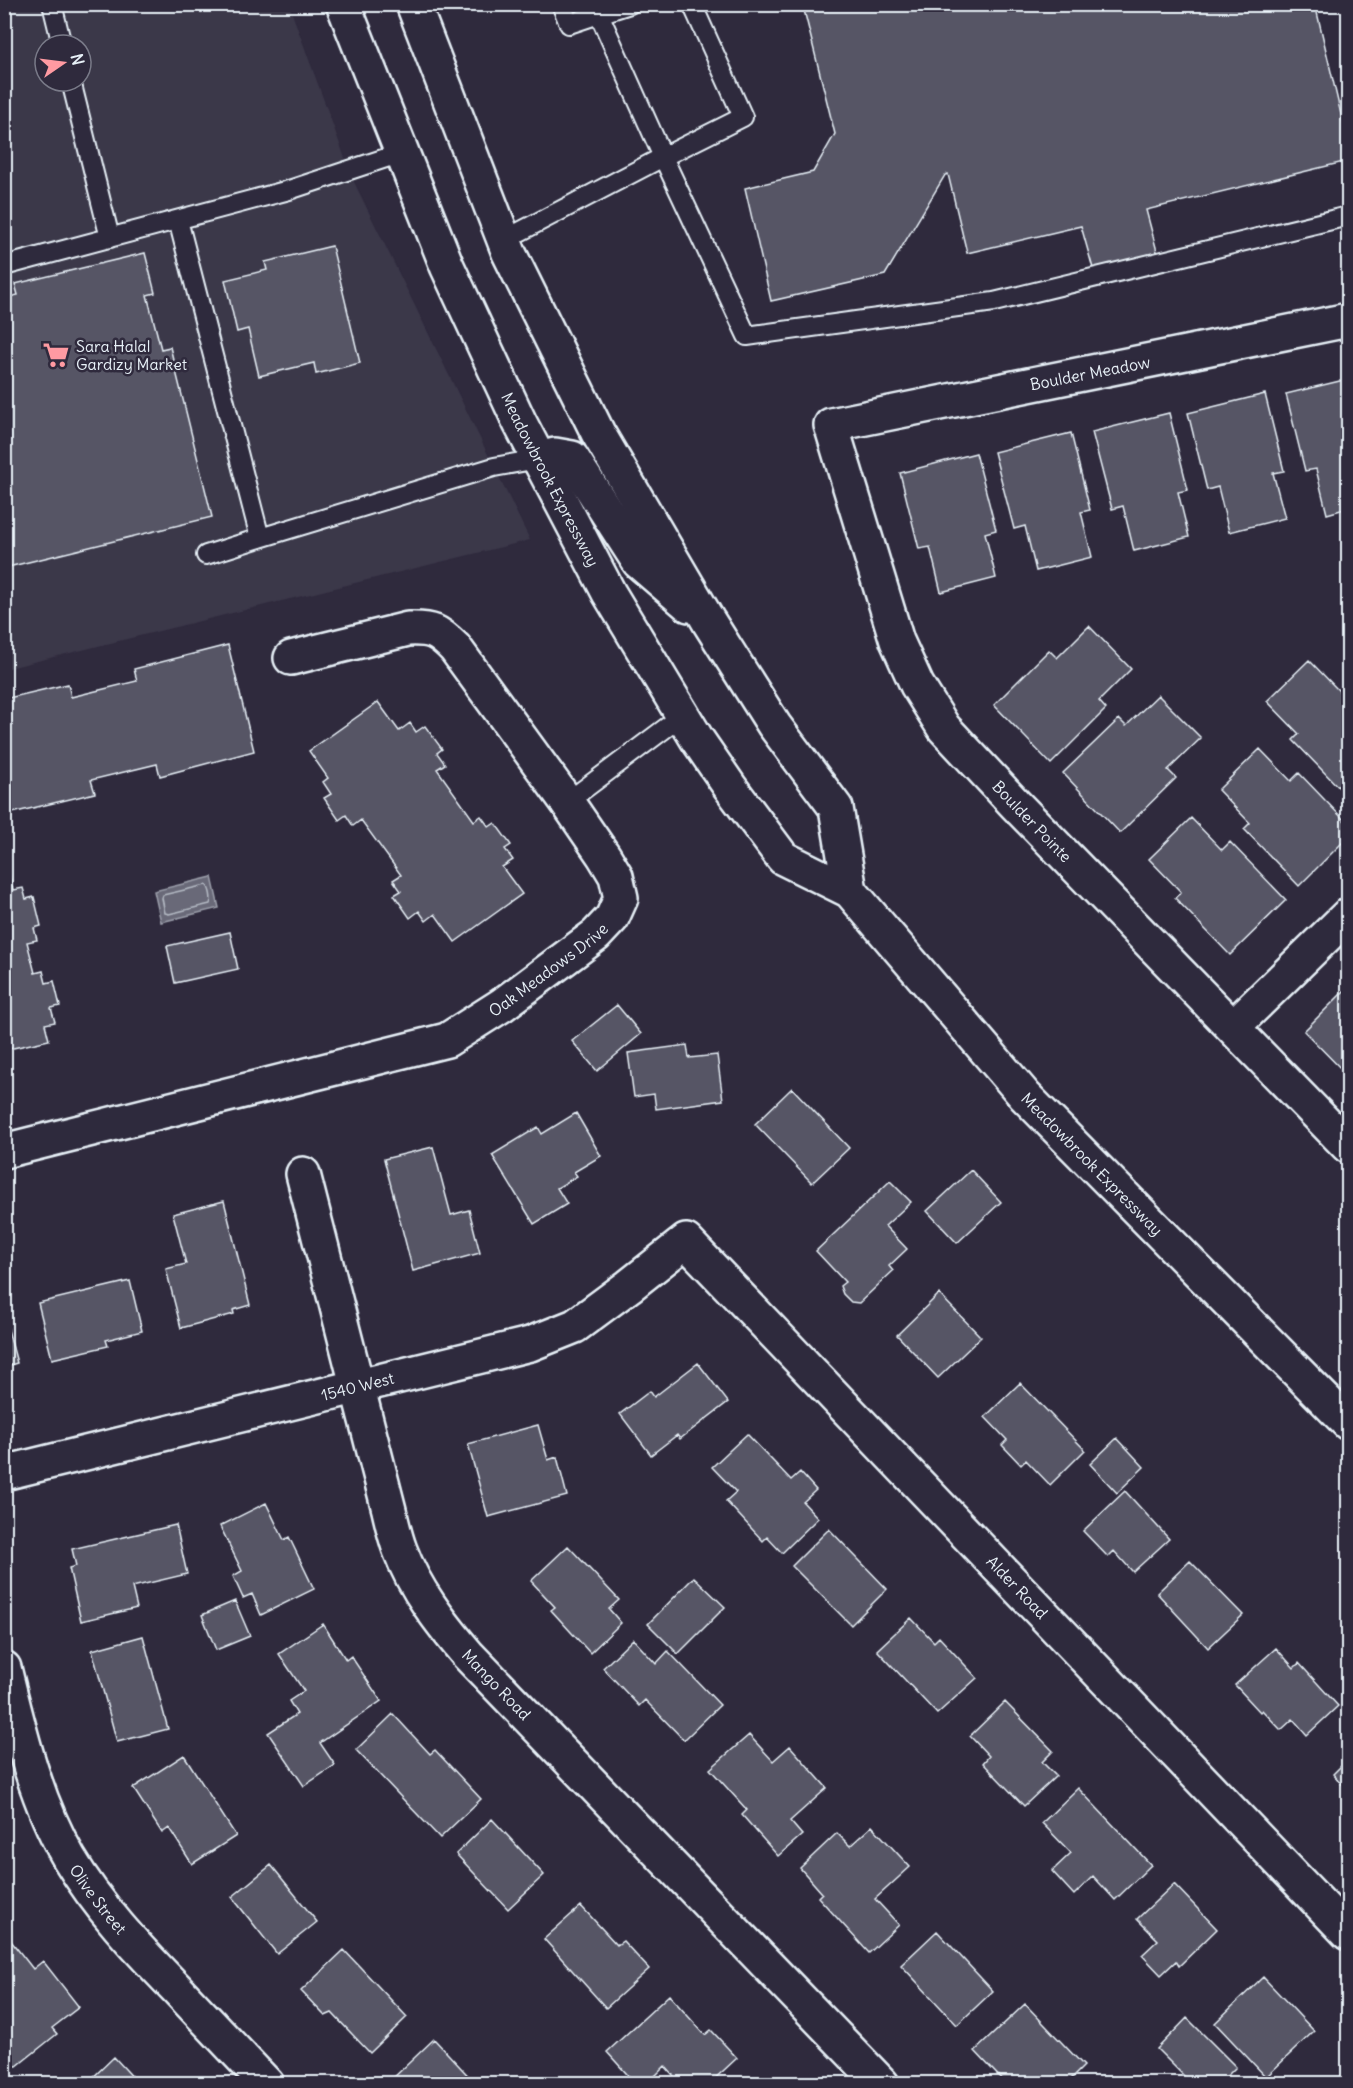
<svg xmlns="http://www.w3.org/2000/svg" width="1353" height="2088" font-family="Delius,sans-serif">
<rect width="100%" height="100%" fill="#2f2a3d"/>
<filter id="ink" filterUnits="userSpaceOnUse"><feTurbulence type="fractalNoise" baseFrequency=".0167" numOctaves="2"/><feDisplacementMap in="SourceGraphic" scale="12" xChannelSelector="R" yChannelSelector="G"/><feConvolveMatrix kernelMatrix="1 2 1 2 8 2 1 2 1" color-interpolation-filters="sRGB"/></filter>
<g filter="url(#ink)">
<!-- built -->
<path fill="#3b3749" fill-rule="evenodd" d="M 4,5 L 289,5 L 353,180 L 530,540 L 5,669 ZM 45,45 L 81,45 L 81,81 L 45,81 Z"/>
<!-- water -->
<path fill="#696978" stroke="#9c9fab" stroke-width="1.5" d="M 212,877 L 219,908 L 161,922 L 154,891 Z"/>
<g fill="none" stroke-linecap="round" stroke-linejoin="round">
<!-- shore -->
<path stroke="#b5bbc5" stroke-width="1.5" d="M 206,885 C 210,888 212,899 210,904 L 169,914 L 165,913 L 162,898 L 163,895 Z"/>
</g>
<!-- building -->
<path fill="#575565" stroke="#e8f1f8" stroke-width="1.5" d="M 825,4 L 1315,4 L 1348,144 L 1348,161 L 1146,210 L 1158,255 L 1094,272 L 1081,226 L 967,253 L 948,174 L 945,175 L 885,275 L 771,301 L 745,188 L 813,172 L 835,134 L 804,10 Z
M 332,246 L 360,363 L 316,374 L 314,363 L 259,376 L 248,329 L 237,332 L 225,280 L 267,270 L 265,262 Z
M 145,253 L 155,293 L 147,295 L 161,349 L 170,347 L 212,517 L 4,568 L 4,298 L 18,295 L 15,284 Z
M 1348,379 L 1348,508 L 1327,514 L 1316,469 L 1305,471 L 1286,394 Z
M 1265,394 L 1284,471 L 1273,473 L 1285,518 L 1229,532 L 1218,487 L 1207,490 L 1188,413 Z
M 1169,413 L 1188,490 L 1178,492 L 1189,537 L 1134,551 L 1123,506 L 1112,509 L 1092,432 Z
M 1071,433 L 1090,510 L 1081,512 L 1092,557 L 1036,571 L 1025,526 L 1014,529 L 994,452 Z
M 976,453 L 996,530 L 985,533 L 996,578 L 941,592 L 930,547 L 919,549 L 900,473 Z
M 1089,626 L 1131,669 L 1099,701 L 1106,709 L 1051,764 L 994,705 L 1049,650 L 1057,658 Z
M 228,645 L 254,751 L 160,776 L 157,764 L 91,780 L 95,793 L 4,815 L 4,699 L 68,684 L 71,697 L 137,681 L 134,669 Z
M 1309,660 L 1340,692 L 1348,685 L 1348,797 L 1293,740 L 1299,734 L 1267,701 Z
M 1158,695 L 1201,738 L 1168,770 L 1176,778 L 1120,833 L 1063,773 L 1119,719 L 1126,726 Z
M 378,702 L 399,731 L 410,723 L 416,732 L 425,726 L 442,749 L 437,753 L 445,764 L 437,769 L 474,821 L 481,816 L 489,827 L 495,823 L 511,845 L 505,849 L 513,860 L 502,867 L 522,894 L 455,942 L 435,914 L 426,921 L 419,911 L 410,918 L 394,895 L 401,891 L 393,880 L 401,875 L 361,820 L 353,826 L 346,815 L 339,820 L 324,798 L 331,794 L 323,782 L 328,778 L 309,751 Z
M 1260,749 L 1291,781 L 1299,773 L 1348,824 L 1348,837 L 1299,886 L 1244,829 L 1250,823 L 1218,790 Z
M 1191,818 L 1222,850 L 1230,842 L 1286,900 L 1230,955 L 1175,898 L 1181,892 L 1149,859 Z
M 9,873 L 13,890 L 23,888 L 26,899 L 34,897 L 41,926 L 34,928 L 37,940 L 27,942 L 35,973 L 43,971 L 46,983 L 54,981 L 60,1006 L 51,1008 L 55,1022 L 45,1024 L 49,1040 L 4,1050 L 4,874 Z
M 230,932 L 238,969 L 175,983 L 167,946 Z
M 1348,987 L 1348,1076 L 1304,1031 Z
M 617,1005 L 641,1034 L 597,1071 L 572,1041 Z
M 687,1045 L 689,1058 L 717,1055 L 723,1100 L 656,1109 L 654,1094 L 634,1097 L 628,1053 Z
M 792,1088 L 849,1148 L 812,1183 L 755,1124 Z
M 576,1113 L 601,1156 L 574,1172 L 577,1176 L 557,1188 L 567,1204 L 534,1224 L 492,1155 L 538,1127 L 542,1134 Z
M 433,1147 L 451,1215 L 469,1210 L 480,1253 L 413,1271 L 384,1159 Z
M 971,1170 L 1001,1202 L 957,1243 L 927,1211 Z
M 890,1181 L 911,1202 L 885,1226 L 907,1249 L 889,1266 L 893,1271 L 859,1303 L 851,1302 L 843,1294 L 840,1286 L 845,1282 L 816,1251 Z
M 224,1201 L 250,1305 L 233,1310 L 234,1314 L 181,1328 L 166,1269 L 186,1264 L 173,1214 Z
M 130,1281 L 142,1331 L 106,1340 L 108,1346 L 52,1359 L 38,1303 Z
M 939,1294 L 981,1337 L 938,1378 L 897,1335 Z
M 4,1315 L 17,1363 L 4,1367 Z
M 698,1363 L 728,1402 L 680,1439 L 677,1435 L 651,1455 L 620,1414 L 650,1391 L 654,1397 Z
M 1020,1383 L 1085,1450 L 1050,1485 L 1026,1460 L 1021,1465 L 1002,1445 L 1007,1440 L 985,1417 Z
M 538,1425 L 548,1460 L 557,1457 L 567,1496 L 488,1517 L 468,1444 Z
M 747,1434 L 791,1480 L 800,1472 L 816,1490 L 803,1502 L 818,1518 L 782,1553 L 767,1537 L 763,1541 L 726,1501 L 736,1492 L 712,1467 Z
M 1117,1438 L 1144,1467 L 1117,1493 L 1090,1464 Z
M 1125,1491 L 1169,1539 L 1133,1572 L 1114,1551 L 1108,1557 L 1083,1531 Z
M 266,1503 L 284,1540 L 289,1537 L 314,1589 L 261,1615 L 252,1594 L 243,1598 L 233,1576 L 242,1571 L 220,1526 Z
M 176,1525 L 187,1574 L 132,1587 L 137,1608 L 81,1621 L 69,1568 L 76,1566 L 72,1549 Z
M 829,1529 L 887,1589 L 851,1625 L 792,1566 Z
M 568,1546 L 619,1600 L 609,1609 L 621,1623 L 590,1653 L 551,1610 L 555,1607 L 531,1581 Z
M 1190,1561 L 1243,1615 L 1208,1648 L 1157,1593 Z
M 694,1577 L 725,1607 L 678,1654 L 648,1624 Z
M 235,1601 L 250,1636 L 216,1650 L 202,1615 Z
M 911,1618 L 934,1642 L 939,1637 L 977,1678 L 937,1714 L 877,1650 Z
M 323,1624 L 346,1660 L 351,1656 L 381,1701 L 320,1743 L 335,1765 L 304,1786 L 268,1733 L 297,1714 L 289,1701 L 304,1691 L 279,1654 Z
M 143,1636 L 168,1729 L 117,1742 L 92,1650 Z
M 633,1639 L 656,1664 L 668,1651 L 720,1705 L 684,1740 L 645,1700 L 639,1706 L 603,1668 Z
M 1276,1648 L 1294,1668 L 1299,1663 L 1338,1706 L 1307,1735 L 1293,1719 L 1281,1730 L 1262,1710 L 1260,1712 L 1235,1685 Z
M 1005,1702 L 1053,1751 L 1042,1762 L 1056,1776 L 1024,1806 L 983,1763 L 989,1756 L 970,1736 Z
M 393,1714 L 430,1754 L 435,1750 L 481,1799 L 440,1838 L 356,1750 Z
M 749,1735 L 773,1761 L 790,1746 L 827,1788 L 790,1821 L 802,1835 L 778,1856 L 742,1815 L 747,1810 L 710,1769 Z
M 184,1755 L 236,1836 L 192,1864 L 169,1828 L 162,1833 L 133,1788 Z
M 1348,1759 L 1348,1791 L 1333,1774 Z
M 1078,1788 L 1151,1865 L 1115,1900 L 1093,1876 L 1074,1895 L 1052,1871 L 1071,1853 L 1042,1823 Z
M 492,1819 L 544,1875 L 508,1909 L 456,1854 Z
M 872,1826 L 910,1867 L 875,1899 L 899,1925 L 869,1953 L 818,1897 L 822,1893 L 800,1868 L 837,1833 L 850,1846 Z
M 271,1865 L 317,1922 L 277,1954 L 232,1897 Z
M 1174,1884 L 1217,1929 L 1179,1966 L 1176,1961 L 1161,1975 L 1142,1955 L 1158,1940 L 1137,1919 Z
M 581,1906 L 617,1945 L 623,1941 L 649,1969 L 606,2008 L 544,1939 Z
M 937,1931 L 993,1991 L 957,2025 L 901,1965 Z
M 11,1941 L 33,1969 L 43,1961 L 79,2007 L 52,2028 L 57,2034 L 17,2066 L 4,2065 L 4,1946 Z
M 344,1950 L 407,2017 L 370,2053 L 332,2013 L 325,2016 L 301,1991 Z
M 1263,1977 L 1314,2031 L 1266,2077 L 1215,2023 Z
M 669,1995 L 705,2035 L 711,2030 L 737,2058 L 709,2084 L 681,2084 L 665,2066 L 647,2084 L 636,2084 L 607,2052 Z
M 1025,2004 L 1084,2066 L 1066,2084 L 1006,2084 L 975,2051 Z
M 1187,2018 L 1236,2067 L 1219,2084 L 1192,2084 L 1157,2049 Z
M 434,2039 L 476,2084 L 392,2084 L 390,2081 Z
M 114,2057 L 139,2084 L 86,2084 Z"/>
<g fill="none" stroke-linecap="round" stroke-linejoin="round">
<!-- lane casing -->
<g stroke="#e8f1f8" stroke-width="22">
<path id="lane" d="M 52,4 L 62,45
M 561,4 L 569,24 L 599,14
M 692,4 L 743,117 L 663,157 L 747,336 L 994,302 L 1348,216
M 71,81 L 110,238
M 178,220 L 260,538 L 494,467 L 538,459
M 504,240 L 663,157 L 599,14 L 630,4
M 4,266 L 289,190 L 401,153
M 206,555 L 260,538
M 567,802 L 683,715"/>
</g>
<!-- street casing -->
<g stroke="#e8f1f8" stroke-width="38">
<g id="street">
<path id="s1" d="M 1348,320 L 831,425 L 897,641 L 917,685 L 944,728 L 1016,805 L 1348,1146"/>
<path d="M 1233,1027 L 1348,915"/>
<path id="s2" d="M 4,1151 L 447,1040 L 502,1005 L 596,935 L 612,918 L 621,898 L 616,876 L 604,856 L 567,802 L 455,648 C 438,631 432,628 408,629 L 291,658"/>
<path id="s3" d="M 303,1174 L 389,1510 C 392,1523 395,1537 400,1550 C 415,1590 441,1623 468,1655 L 882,2084"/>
<path id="s4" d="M 4,1473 L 530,1344 L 575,1326 L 629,1286 L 686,1241 L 1348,1933"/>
<path id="s5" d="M 4,1668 C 20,1733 35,1799 69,1858 C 98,1907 136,1947 176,1988 C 206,2020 237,2052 267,2084"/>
</g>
</g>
<!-- secondary casing -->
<g stroke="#e8f1f8" stroke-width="38">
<g id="secondary">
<path id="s6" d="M 343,4 L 447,266 L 520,423 L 609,593 L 697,739 L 730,787 L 783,858 L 850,891 L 1025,1096 L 1348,1423"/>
<path d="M 413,4 L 509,253 L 598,433 L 709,622 L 774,725 L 836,808 L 850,891"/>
<path d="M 538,459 L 555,455 L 572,458 L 639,562 L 689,605"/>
</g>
</g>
<!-- lane -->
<use href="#lane" stroke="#2f2a3d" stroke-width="18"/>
<!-- street -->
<use href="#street" stroke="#2f2a3d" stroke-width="33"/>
<!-- secondary -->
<use href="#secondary" stroke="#2f2a3d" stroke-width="33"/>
</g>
</g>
<!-- icons -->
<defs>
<g id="supermarket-bare" transform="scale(2.07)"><path d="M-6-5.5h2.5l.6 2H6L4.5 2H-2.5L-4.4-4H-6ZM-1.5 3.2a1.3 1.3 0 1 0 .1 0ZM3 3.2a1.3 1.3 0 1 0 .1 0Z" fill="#ff9aa2" stroke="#2f2a3d" stroke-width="2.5" paint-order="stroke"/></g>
</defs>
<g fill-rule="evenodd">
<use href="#supermarket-bare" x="56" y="355"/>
</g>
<g text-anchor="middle" stroke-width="5" stroke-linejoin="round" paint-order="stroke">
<!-- poi labels -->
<g font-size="16" fill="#e8f1f8" stroke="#2f2a3d" text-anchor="start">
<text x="76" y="352">Sara Halal<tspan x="76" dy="18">Gardizy Market</tspan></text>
</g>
<!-- street labels -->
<g font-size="16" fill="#e8f1f8" stroke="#2f2a3d">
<text transform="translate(1090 373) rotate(-11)" y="6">Boulder Meadow</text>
<text dy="6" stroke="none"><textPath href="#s6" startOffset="519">Meadowbrook Expressway</textPath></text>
<text dy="6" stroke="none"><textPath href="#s1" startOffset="981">Boulder Pointe</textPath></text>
<text dy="6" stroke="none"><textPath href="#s2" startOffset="580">Oak Meadows Drive</textPath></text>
<text dy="6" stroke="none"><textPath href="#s6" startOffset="1404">Meadowbrook Expressway</textPath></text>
<text dy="6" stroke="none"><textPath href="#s4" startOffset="364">1540 West</textPath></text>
<text dy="6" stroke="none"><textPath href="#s4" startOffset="1209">Alder Road</textPath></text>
<text dy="6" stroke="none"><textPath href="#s3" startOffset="555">Mango Road</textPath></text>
<text dy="6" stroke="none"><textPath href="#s5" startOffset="252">Olive Street</textPath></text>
</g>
</g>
<!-- margin -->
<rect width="1353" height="2088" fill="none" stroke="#2f2a3d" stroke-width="24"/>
<rect x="12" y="12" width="1329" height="2064" fill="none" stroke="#e8f1f8" stroke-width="2" filter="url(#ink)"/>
<!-- north arrow -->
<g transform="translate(63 63) rotate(76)"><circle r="28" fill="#2f2a3d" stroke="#797a88" stroke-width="1.5"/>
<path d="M0-4.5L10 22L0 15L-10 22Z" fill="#ff9aa2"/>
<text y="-9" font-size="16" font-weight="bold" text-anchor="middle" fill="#e8f1f8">N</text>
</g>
</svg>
